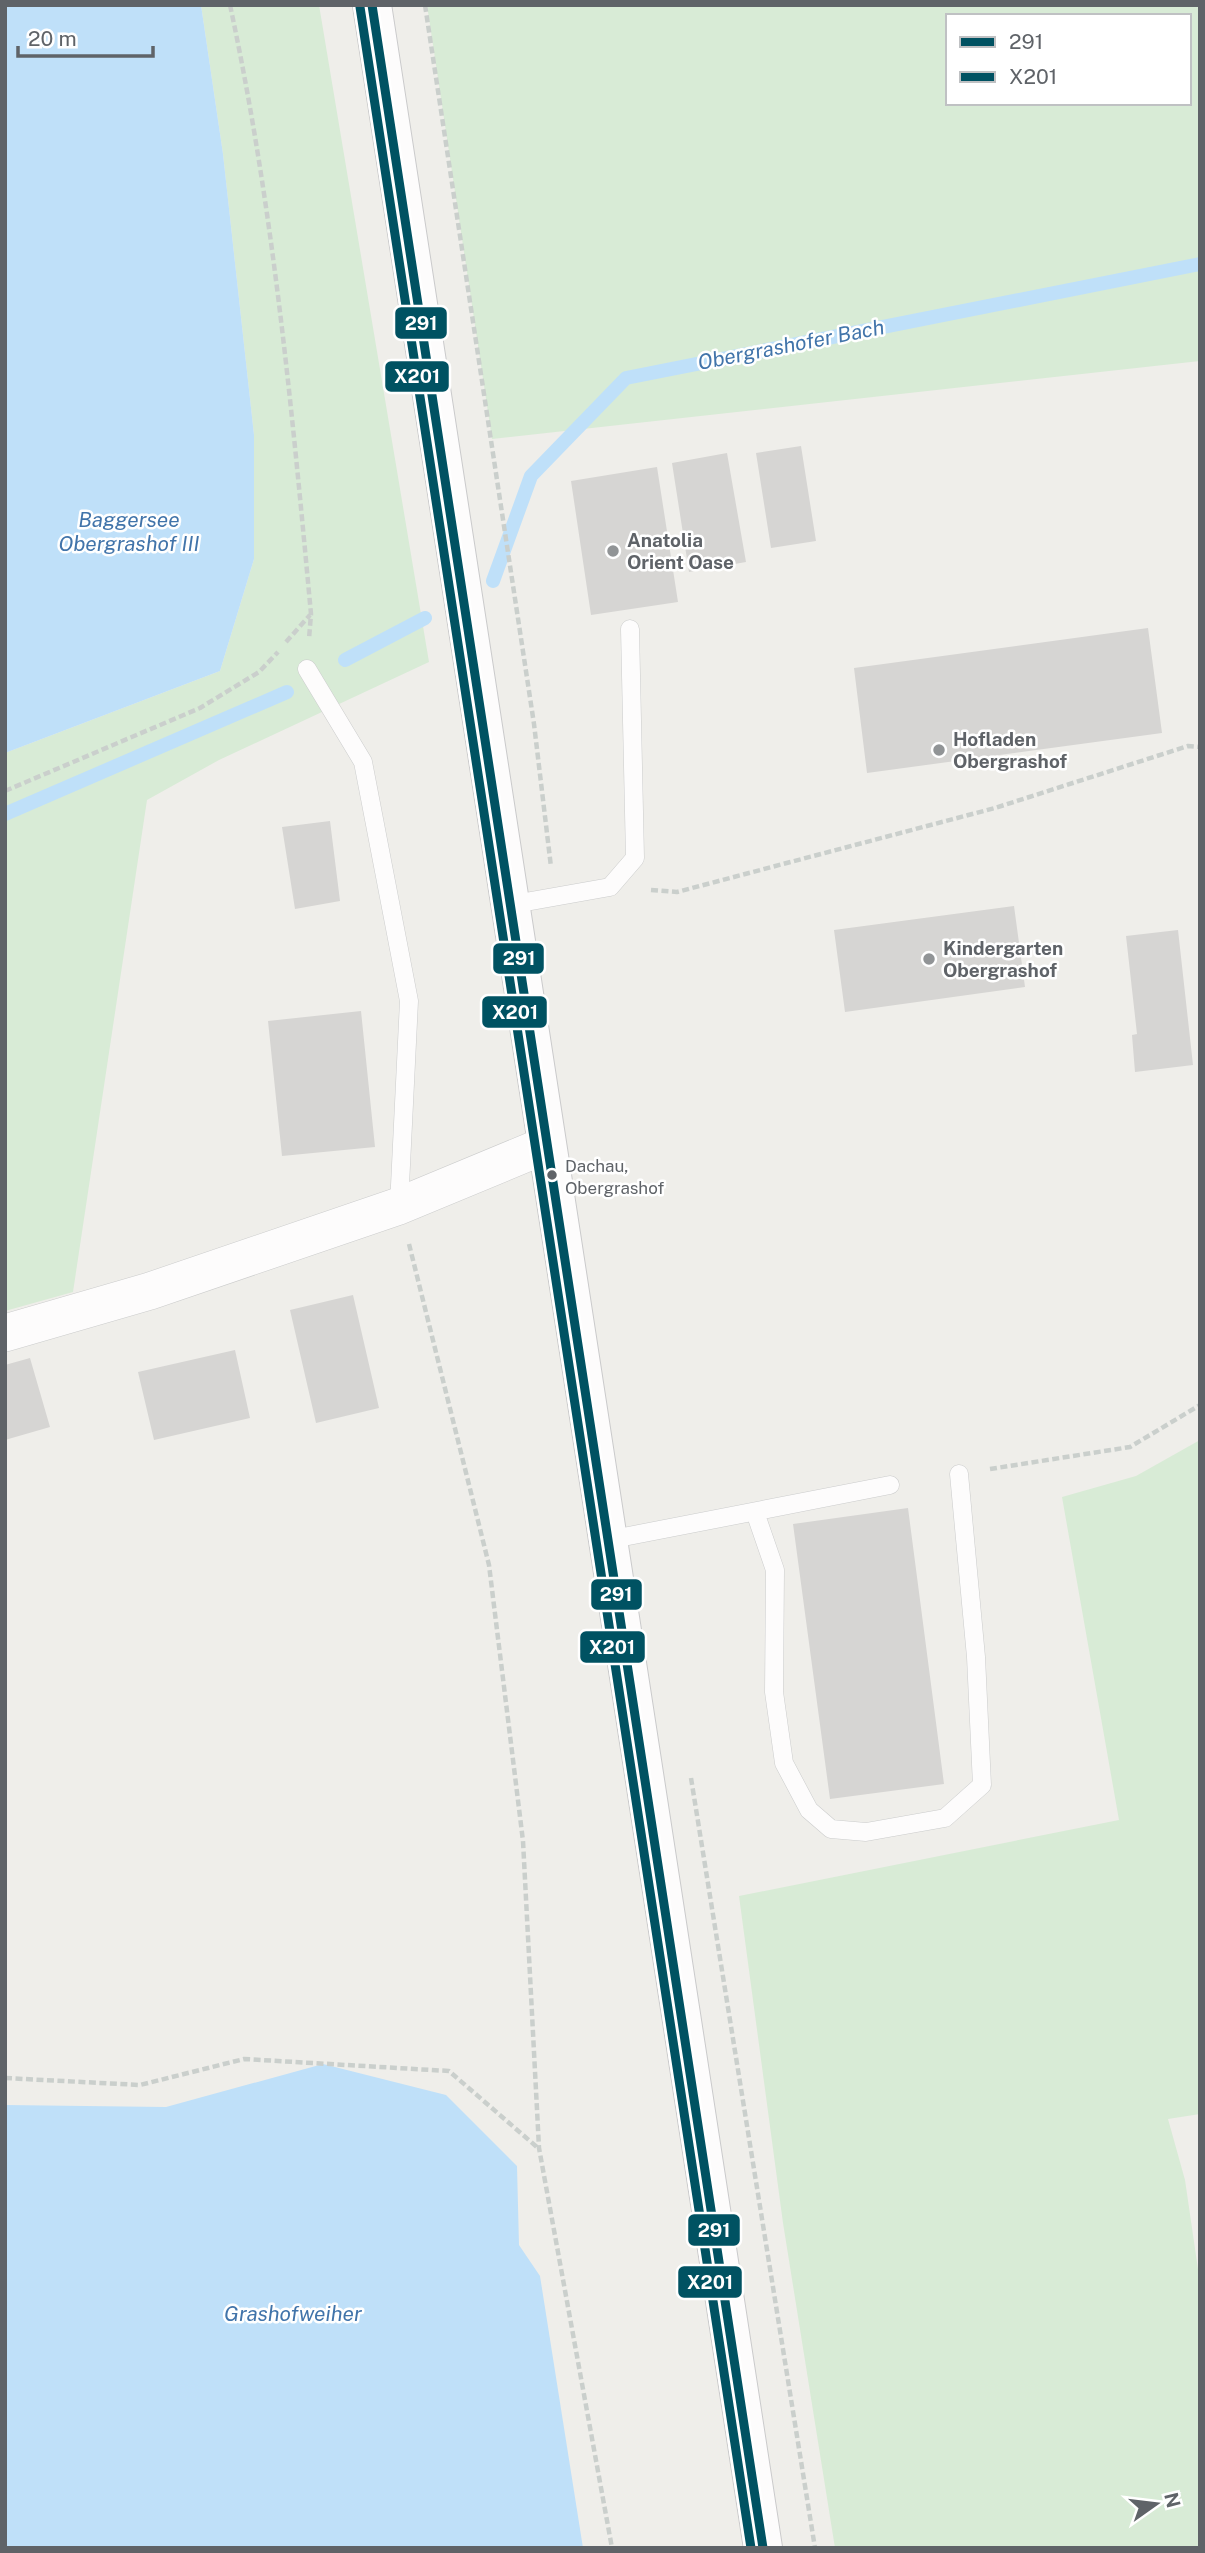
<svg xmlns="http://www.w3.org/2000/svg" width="1205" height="2553" font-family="'Public Sans',sans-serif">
<rect width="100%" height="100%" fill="#efeeea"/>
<!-- green -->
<path fill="#d8ebd6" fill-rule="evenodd" d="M 201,5 L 319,5 L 429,662 L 219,760 L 147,800 L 73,1292 L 5,1311 L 5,753 L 220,671 L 254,559 L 254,435 L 223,154 Z
M 427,5 L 1200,5 L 1200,361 L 492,439 ZM 948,16 L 1189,16 L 1189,103 L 948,103 Z
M 1200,1440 L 1200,2114 L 1168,2119 L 1185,2180 L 1200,2283 L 1200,2548 L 835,2548 L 783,2223 L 739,1896 L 1119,1820 L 1062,1497 L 1136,1476 Z"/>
<!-- water -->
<path fill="#bfe0f9" d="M 5,5 L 201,5 L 223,154 L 254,435 L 254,559 L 220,671 L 5,753 Z
M 323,2064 L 446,2095 L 517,2166 L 519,2245 L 540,2276 L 583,2548 L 5,2548 L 5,2105 L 166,2107 Z"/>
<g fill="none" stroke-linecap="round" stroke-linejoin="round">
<!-- stream -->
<path stroke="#bfe0f9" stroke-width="14" d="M 493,581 L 531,476 L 626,378 L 1200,264
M 345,660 L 425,618
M 5,814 L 287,692"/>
</g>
<!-- building -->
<path fill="#d6d5d3" d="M 801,446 L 816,541 L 771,548 L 756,453 Z
M 727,453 L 746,562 L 689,572 L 672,463 Z
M 657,467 L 678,602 L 591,615 L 571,481 Z
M 1148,628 L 1162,733 L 867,773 L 854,668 Z
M 330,821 L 340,901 L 295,909 L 282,827 Z
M 1014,906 L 1025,987 L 845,1012 L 834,930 Z
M 1178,930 L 1193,1065 L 1135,1072 L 1132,1035 L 1137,1034 L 1126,936 Z
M 361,1011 L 375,1147 L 282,1156 L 268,1021 Z
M 353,1295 L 379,1408 L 316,1423 L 290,1310 Z
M 235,1350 L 250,1418 L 154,1440 L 138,1372 Z
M 30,1358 L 50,1427 L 5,1440 L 5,1365 Z
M 908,1508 L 944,1784 L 830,1799 L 793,1524 Z"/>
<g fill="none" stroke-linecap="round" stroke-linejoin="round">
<!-- service casing -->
<g stroke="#cbcccc" stroke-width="19">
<path id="service" d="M 307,669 L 363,762 L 409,1001 L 399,1206
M 509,905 L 610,887 L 635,858 L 630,629
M 755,1512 L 775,1570 L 774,1692 L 784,1763 L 809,1810 L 831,1829 L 866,1832 L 945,1818 L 982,1785 L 976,1657 L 959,1474
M 608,1540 L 890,1485"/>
</g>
<!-- minor casing -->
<g stroke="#cbcccc" stroke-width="38">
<path id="minor" d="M 5,1333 L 150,1291 L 399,1206 L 546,1145"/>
</g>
<!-- secondary casing -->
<g stroke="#cacacb" stroke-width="40">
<path id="secondary" d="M 372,5 L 763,2548"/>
</g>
<!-- path -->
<path stroke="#cacfcc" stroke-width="4.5" stroke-dasharray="7 3.5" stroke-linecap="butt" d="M 230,5 C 273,205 292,410 311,614 L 309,639
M 425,5 L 534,724 L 551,867
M 286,642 L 310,615
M 5,791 L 200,708 L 259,672 L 278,652
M 651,890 L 677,892 L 995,808 L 1188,746 L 1200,747
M 409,1244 L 489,1565 L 523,1841 L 539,2148 L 612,2548
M 990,1469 L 1130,1447 L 1200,1405
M 691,1778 L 815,2548
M 5,2078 L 140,2085 L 244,2059 L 449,2071 L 538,2148"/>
<!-- service -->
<use href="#service" stroke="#fdfcfc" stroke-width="18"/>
<!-- minor -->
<use href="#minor" stroke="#fdfcfc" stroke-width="37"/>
<!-- secondary -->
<use href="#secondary" stroke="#fdfcfc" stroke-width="38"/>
<!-- bus-1 casing -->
<g stroke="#fff" stroke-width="14">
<path id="bus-1" d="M 372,5 L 763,2548"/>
</g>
<!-- bus-2 casing -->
<g stroke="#fff" stroke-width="14">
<path id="bus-2" d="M 360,7 L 751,2548"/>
</g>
<!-- bus-1 -->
<use href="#bus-1" stroke="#005262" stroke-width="9"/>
<!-- bus-2 -->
<use href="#bus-2" stroke="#005262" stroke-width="9"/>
</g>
<!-- markers -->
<g fill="#919496" stroke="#fff" stroke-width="2.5">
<circle cx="613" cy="551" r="7"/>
<circle cx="939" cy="750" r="7"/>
<circle cx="929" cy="959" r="7"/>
</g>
<circle fill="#5f6368" stroke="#fff" stroke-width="2.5" cx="552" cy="1175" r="6"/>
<g text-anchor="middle" stroke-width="5" stroke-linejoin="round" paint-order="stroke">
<!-- bus labels -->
<g font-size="17" fill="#5f6368" stroke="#fff" text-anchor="start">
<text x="565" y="1172">Dachau,<tspan x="565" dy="22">Obergrashof</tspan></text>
</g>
<!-- poi labels -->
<g font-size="19" font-weight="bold" fill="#5f6368" stroke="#fff" text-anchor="start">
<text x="627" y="547">Anatolia<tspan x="627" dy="22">Orient Oase</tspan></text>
<text x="953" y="746">Hofladen<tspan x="953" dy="22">Obergrashof</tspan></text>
<text x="943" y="955">Kindergarten<tspan x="943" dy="22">Obergrashof</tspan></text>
</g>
<!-- water labels -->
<g font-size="21" font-style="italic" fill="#4174aa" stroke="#fff">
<text transform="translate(791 345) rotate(-11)" y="7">Obergrashofer Bach</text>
<text x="129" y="527">Baggersee<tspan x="129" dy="24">Obergrashof III</tspan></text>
<text x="293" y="2321">Grashofweiher</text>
</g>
</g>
<g stroke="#fff" stroke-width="2.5">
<rect x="394" y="306" width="54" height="34" rx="7" fill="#005262"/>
<rect x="384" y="360" width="66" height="33" rx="7" fill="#005262"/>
<rect x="492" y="942" width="53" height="33" rx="7" fill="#005262"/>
<rect x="481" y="995" width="67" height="34" rx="7" fill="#005262"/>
<rect x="590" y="1578" width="53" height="33" rx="7" fill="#005262"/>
<rect x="579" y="1630" width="67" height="34" rx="7" fill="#005262"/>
<rect x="687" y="2213" width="54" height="34" rx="7" fill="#005262"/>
<rect x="677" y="2265" width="66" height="34" rx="7" fill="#005262"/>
</g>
<g font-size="19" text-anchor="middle" font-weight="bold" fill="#fff">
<text x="421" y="330">291</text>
<text x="417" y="383">X201</text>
<text x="519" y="965">291</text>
<text x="515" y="1019">X201</text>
<text x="616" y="1601">291</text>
<text x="612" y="1654">X201</text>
<text x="714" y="2237">291</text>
<text x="710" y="2289">X201</text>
</g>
<!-- border -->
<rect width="1205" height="2553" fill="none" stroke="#5f6368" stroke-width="14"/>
<!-- legend -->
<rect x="946" y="14" width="245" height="91" fill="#ffffff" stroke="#bfc1c3" stroke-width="2"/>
<rect x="960" y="37" width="35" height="10" fill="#005262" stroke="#bfc1c3" stroke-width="2"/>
<text x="1009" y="49" font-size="21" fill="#5f6368">291</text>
<rect x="960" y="72" width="35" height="10" fill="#005262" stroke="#bfc1c3" stroke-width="2"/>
<text x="1009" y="84" font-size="21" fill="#5f6368">X201</text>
<!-- north arrow -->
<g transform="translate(1156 2504) rotate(76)" stroke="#ffffff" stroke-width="5" paint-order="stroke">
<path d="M0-5L12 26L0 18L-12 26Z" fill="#5f6368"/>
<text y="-10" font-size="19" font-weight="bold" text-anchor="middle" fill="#5f6368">N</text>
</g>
<!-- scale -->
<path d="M18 46v10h135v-10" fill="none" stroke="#5f6368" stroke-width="3.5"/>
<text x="28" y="46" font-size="21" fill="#5f6368" stroke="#ffffff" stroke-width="5" paint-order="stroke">20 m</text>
</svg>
